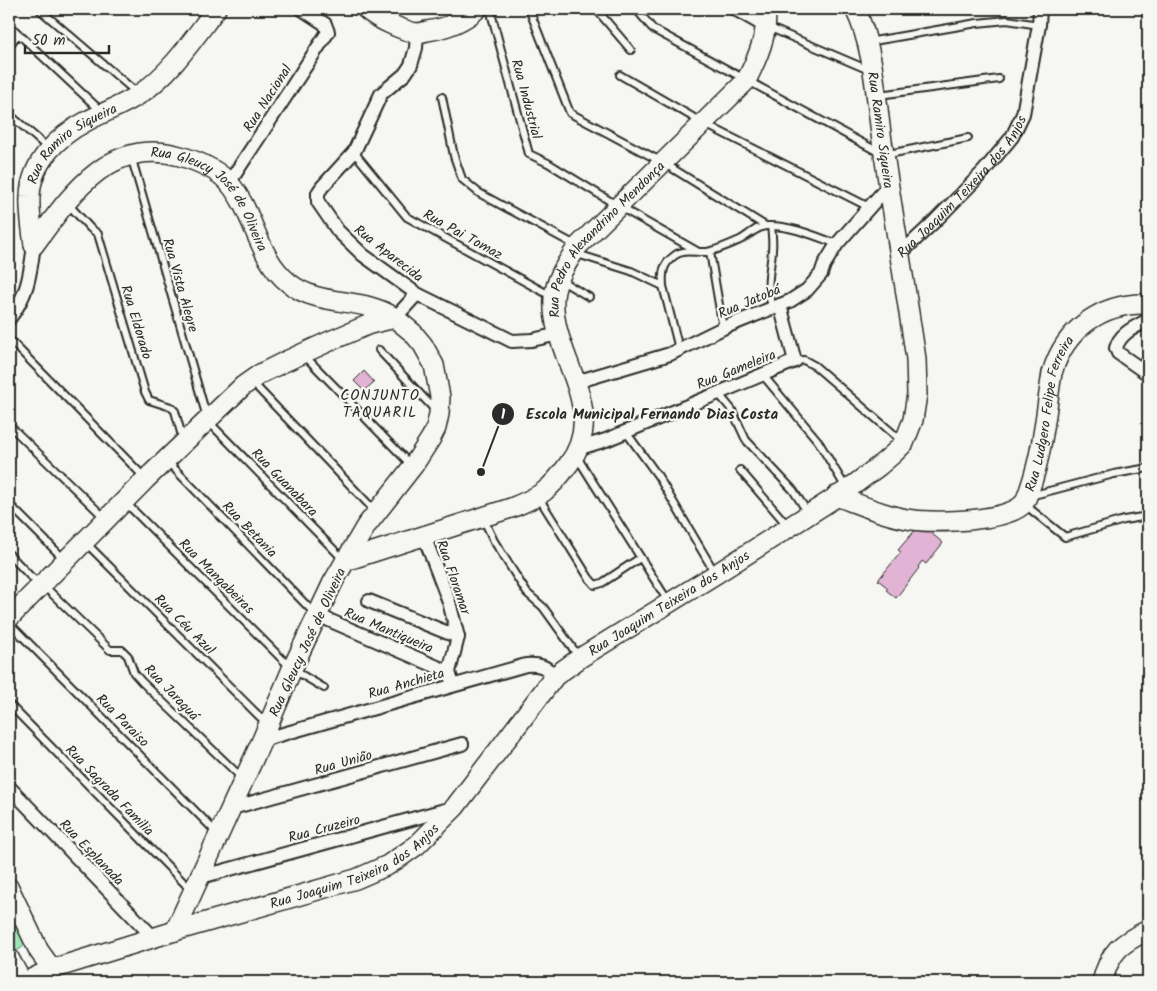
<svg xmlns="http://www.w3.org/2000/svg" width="1157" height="991" font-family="Kalam,sans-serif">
<rect width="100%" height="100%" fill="#f6f6f2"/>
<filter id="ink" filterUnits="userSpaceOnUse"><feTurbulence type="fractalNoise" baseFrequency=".02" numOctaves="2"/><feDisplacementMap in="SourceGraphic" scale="10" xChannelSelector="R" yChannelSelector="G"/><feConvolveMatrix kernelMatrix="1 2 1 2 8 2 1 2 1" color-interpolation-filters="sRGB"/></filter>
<g filter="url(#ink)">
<!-- green -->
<path fill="#9ee5b3" stroke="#64886f" d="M 9,911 L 25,945 L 11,956 L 9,952 Z"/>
<!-- building -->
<path fill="#e1b3d4" stroke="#2b2b2b" d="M 364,371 L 374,382 L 364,391 L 354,381 Z
M 924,527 L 943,543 L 926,564 L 922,561 L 918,567 L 919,568 L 896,598 L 886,590 L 888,588 L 878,580 L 901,552 L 898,550 L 917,528 L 921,530 Z"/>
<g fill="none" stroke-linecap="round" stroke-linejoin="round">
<!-- lane casing -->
<g stroke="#2b2b2b" stroke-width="10">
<path id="lane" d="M 39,9 L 137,93
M 490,9 L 529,154 L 548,163 L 618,206 L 697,251
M 529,9 L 570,113 L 662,162 L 764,225
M 596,9 L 631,50
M 636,9 L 653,29 L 884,155 L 968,138
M 9,25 L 101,111
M 768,27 L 869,70
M 868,42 L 977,23 L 1007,20 L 1039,25
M 9,46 L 18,34
M 620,75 L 703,123 L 869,207
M 879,95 L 999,79
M 442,97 L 454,156 L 462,179 L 479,193 L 577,246
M 9,114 L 48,148
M 354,152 L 407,217 L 553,297
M 131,156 L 208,421 L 344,560
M 68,204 L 90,228 L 98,234 L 145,392 L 149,400 L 171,407 L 175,411 L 183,440
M 771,226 C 772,234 773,242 772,250 C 771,269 764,290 773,307
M 710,252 L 723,328
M 574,253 L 631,271 L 663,286 C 662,272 663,264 674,256 C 685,247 699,255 711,251 C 720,249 731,244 740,240 C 748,236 757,226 767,226 C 790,225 815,236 837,244
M 560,280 L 589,297
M 663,286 L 679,349
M 9,339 L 145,478
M 379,350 L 435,410
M 304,355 L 412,466
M 795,361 L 804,360 L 815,366 L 903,442
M 762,374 L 818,441 L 846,488
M 253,383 L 375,511
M 718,393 L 732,410 L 746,440 L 793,490 L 808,513
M 9,425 L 105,518
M 626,432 L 658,476 L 715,573
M 577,457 L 668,601
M 168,462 L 316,615
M 740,470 L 788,526
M 1030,496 L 1114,474 L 1148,468
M 539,498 L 589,578 L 595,585 L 602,583 L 640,558
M 125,502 L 292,669 L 324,688
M 9,504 L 65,560
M 1024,504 L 1065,537 L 1124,520 L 1148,516
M 483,518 L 494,541 L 527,593 L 543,607 L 579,657
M 85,542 L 267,724
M 9,554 L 31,577 L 42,584 L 110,650 L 122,650 L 128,656 L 134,673 L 142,682 L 243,779
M 9,623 L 217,833
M 9,704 L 191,890"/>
</g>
<!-- street casing -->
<g stroke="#2b2b2b" stroke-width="16">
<g id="street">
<path d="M 735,9 L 765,26"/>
<path d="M 417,33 L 416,48 L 411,65 L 405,74 L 381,94 L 354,152 L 322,187 L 318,193 L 318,202 L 338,231 L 363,255 L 417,294 L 512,341 L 532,340 L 559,334"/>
<path d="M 229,183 L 328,32 L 325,24 L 302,9"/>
<path id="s1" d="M 900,254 L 935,221 L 983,172 L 1012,137 L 1023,114 L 1039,25 L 1040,9"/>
<path d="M 395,318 L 417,294"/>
<path d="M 9,319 C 28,295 30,275 34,245"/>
<path d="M 1148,320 C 1135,327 1120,333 1116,348 L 1118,353 L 1148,374"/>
<path d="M 576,382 L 670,354 L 723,328 L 790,301 L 807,290 L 821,274 L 824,265 L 837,244 L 889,185"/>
<path d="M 577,449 L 606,440 L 795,361 L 780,305"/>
<path d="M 424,536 L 449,602 L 458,637 L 449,672 L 453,685"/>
<path d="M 369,601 L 458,637"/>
<path d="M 317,615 L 449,672"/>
<path d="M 262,740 L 526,665 C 539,664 546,666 555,676"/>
<path d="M 9,787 L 154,938"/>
<path d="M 232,808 L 462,744"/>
<path d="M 201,877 L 452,808"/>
</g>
</g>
<!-- secondary casing -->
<g stroke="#2b2b2b" stroke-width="22">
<g id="secondary">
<path d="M 366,9 C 377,19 401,30 416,33 C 419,33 424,32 427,31 C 447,28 463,22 477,9"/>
<path id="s2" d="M 34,245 C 70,196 109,136 180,156 C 197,161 218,170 229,183 C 255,213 257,258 289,283 C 320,308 363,296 395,318"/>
<path id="s3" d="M 34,245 C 32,229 29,213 30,196 C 31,162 58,136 87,121 C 104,112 124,105 140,94 C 172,72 193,39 216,9"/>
<path id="s4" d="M 836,496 C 861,505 886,516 913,520 C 935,523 1010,522 1024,503 C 1027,498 1029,491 1031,485 C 1043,450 1046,410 1052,373 C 1065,329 1102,302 1148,304"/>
<path id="s5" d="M 345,561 L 511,508 C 541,496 549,491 568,465 C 611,409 550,356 554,298 C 555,280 568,261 578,246 L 746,81 C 757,59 769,33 765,9"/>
<path d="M 9,618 L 146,479 L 243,386 L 260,374 L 284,362 L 330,341 L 370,324 L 395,318 L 413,333 L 423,345 L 434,365 L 440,397 L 439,414 L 436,428 L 431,438 L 413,466 L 366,526 L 333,582 L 292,669 L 262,740 L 175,931"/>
<path d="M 9,888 L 39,951 L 52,969"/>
<path d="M 9,958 L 22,982"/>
<path id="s6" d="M 25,982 L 52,969 L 175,931 L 356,879 L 388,865 L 403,855 L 417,845 L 455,807 L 555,676 L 580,658 L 716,574 L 847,490 L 879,466 L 893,454 L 904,443 L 913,420 L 917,394 L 916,359 C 906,290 894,222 884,154 C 876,108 876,51 855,9"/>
<path d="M 1102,982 C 1110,951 1120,944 1148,930"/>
</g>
</g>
<!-- lane -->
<use href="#lane" stroke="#f6f6f2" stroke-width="6"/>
<!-- street -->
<use href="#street" stroke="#f6f6f2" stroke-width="12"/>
<!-- secondary -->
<use href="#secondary" stroke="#f6f6f2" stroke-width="19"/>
</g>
</g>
<g text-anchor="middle" stroke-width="4.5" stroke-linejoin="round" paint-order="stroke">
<!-- street labels -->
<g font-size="14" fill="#2b2b2b" stroke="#f6f6f2">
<text transform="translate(267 98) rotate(-57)" y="5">Rua Nacional</text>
<text transform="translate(527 99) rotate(75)" y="5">Rua Industrial</text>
<text transform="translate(881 130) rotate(82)" y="5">Rua Ramiro Siqueira</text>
<text dy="5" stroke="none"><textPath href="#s3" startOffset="121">Rua Ramiro Siqueira</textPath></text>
<text dy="5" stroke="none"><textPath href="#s1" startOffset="92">Rua Joaquim Teixeira dos Anjos</textPath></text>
<text dy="5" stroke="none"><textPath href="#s2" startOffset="236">Rua Gleucy José de Oliveira</textPath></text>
<text transform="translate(463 234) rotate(29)" y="5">Rua Pai Tomaz</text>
<text dy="5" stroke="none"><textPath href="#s5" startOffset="500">Rua Pedro Alexandrino Mendonça</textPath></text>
<text transform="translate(389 253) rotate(38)" y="5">Rua Aparecida</text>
<text transform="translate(181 285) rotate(74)" y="5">Rua Vista Alegre</text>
<text transform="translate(749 301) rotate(-23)" y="5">Rua Jatobá</text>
<text transform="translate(137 322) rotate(73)" y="5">Rua Eldorado</text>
<text transform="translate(736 369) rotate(-22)" y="5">Rua Gameleira</text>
<text dy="5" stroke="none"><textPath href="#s4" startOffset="289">Rua Ludgero Felipe Ferreira</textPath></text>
<text transform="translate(285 482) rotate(46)" y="5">Rua Guanabara</text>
<text transform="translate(250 529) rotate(46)" y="5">Rua Betania</text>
<text transform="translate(217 576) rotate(45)" y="5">Rua Mangabeiras</text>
<text transform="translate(454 577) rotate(71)" y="5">Rua Floramar</text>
<text dy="5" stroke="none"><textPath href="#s6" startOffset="771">Rua Joaquim Teixeira dos Anjos</textPath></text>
<text transform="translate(185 624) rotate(45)" y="5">Rua Céu Azul</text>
<text transform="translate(389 630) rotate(23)" y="5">Rua Mantiqueira</text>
<text transform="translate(307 642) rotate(-65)" y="5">Rua Gleucy José de Oliveira</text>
<text transform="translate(406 683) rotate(-16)" y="5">Rua Anchieta</text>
<text transform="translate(172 692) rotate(46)" y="5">Rua Jaraguá</text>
<text transform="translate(123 720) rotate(45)" y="5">Rua Paraiso</text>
<text transform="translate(343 762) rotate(-16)" y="5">Rua União</text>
<text transform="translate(110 790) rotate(46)" y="5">Rua Sagrada Familia</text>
<text transform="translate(324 828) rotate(-15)" y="5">Rua Cruzeiro</text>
<text transform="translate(92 852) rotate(46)" y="5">Rua Esplanada</text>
<text dy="5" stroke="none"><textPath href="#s6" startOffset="351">Rua Joaquim Teixeira dos Anjos</textPath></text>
</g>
<!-- neighbourhood labels -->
<g font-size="15" letter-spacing="1" fill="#2b2b2b" stroke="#f6f6f2">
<text x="380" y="400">CONJUNTO<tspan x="380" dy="17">TAQUARIL</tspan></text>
</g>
</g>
<!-- callouts -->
<path fill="none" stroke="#2b2b2b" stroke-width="2" d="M481 472L503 414"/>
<g fill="#2b2b2b" stroke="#f6f6f2" stroke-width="2">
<circle cx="481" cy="472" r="5"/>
<circle cx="503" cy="414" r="12"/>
</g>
<g font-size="15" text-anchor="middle" font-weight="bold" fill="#fff">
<text x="503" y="419">1</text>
</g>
<g font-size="15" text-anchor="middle" font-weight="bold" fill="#2b2b2b" stroke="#f6f6f2" stroke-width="4.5" stroke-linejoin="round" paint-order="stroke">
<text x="652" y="419">Escola Municipal Fernando Dias Costa</text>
</g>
<!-- margin -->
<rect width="1157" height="991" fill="none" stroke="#f6f6f2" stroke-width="30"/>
<rect x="15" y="15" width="1127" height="961" fill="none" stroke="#2b2b2b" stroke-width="2" filter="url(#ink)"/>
<!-- scale -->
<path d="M25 45v8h84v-8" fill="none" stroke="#2b2b2b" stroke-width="2.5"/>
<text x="32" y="45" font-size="15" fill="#2b2b2b" stroke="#f6f6f2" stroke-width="4" paint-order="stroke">50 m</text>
</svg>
